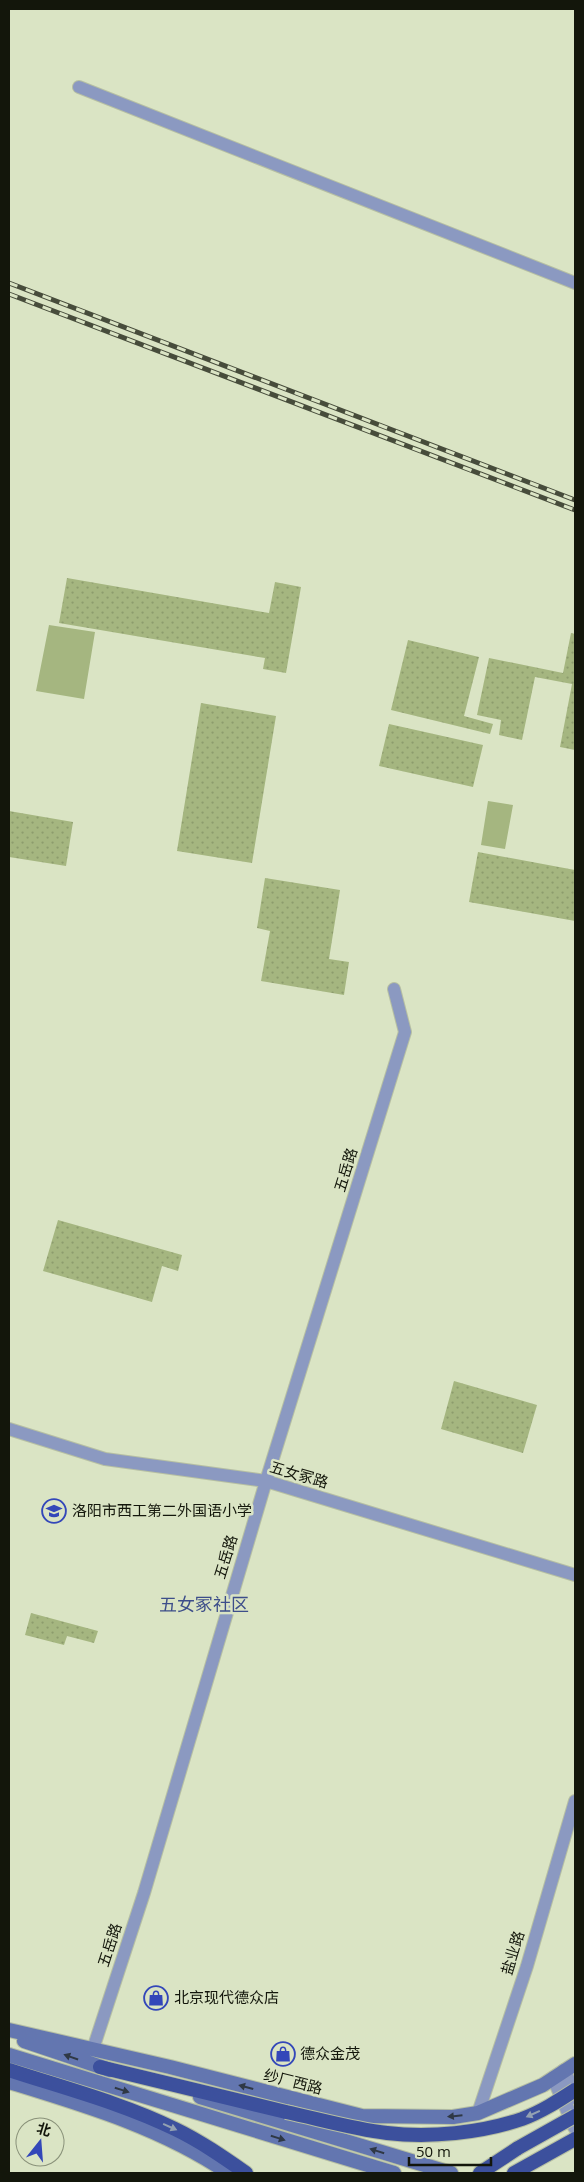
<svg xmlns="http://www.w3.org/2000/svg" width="584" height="2182" font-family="'Open Sans','Noto Sans SC',sans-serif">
<defs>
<pattern id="grass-dots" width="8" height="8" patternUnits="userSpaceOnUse" patternTransform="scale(1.25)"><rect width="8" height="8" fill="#a5b680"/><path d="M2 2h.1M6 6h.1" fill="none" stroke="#8d9c6d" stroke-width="1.8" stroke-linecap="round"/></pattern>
</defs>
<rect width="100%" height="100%" fill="#dae4c4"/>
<!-- grass -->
<path fill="url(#grass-dots)" d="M 67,578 L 269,613 L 275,582 L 301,587 L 286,673 L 263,669 L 265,658 L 59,623 Z
M 571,633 L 575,634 L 575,750 L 560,747 L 572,684 L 535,677 L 522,740 L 499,735 L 501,720 L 477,715 L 489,658 L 563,673 Z
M 408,640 L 479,657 L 464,716 L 493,724 L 490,734 L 391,710 Z
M 201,703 L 276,716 L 252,863 L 177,851 Z
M 389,724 L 483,745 L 473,787 L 379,766 Z
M 9,811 L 73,822 L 66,866 L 9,857 Z
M 478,852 L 575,870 L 575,921 L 469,902 Z
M 265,878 L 340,890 L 329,959 L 349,962 L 344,995 L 261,981 L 270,931 L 257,928 Z
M 58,1220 L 182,1255 L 178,1271 L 162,1266 L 152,1302 L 43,1271 Z
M 454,1381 L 537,1405 L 523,1453 L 441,1429 Z
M 31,1613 L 98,1631 L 94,1643 L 67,1636 L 64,1645 L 25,1635 Z"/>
<!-- pitch -->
<path fill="#a5b680" d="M 49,625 L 95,632 L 84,699 L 36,691 Z
M 488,801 L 513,805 L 505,849 L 481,845 Z"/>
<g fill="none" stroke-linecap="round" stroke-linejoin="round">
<!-- minor casing -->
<g stroke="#b6bfa3" stroke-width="14">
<path id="minor" d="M 79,87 L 575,283
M 9,1429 L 105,1459 L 266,1481 L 575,1575
M 93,2049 L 144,1893 L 266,1481 L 405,1032 L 394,989
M 478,2113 L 527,1966 L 575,1801"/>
</g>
<!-- tertiary casing -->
<g stroke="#b6bfa3" stroke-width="16">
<path id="tertiary" d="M 564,2071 L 575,2097
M 554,2078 L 575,2127"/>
</g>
<!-- secondary casing -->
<g stroke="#b6bfa3" stroke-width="16">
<path id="secondary" d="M 9,2030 L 170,2067 L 362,2116 L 453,2117 L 478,2113 L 543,2085 L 575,2064
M 24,2041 L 110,2070
M 9,2055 L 394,2173
M 9,2082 C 84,2105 162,2128 228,2173
M 200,2097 L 451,2173"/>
</g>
<!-- trunk casing -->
<g stroke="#b6bfa3" stroke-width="16">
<path id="trunk" d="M 100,2067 L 286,2112
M 9,2070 C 64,2088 122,2103 175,2129 C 200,2141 223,2157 246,2173
M 480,2173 L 518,2148
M 514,2173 L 575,2139"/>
</g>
<!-- minor -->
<use href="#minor" stroke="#8b99c1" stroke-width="12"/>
<!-- tertiary -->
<use href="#tertiary" stroke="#8b99c1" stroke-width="14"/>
<!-- secondary -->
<use href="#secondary" stroke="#6376b0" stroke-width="14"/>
<!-- trunk -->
<use href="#trunk" stroke="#3c509d" stroke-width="14"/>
<!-- rail casing -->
<g stroke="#474c3b" stroke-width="5">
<path id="rail" d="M 9,283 L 575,500
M 9,294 L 575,510"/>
</g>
<!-- rail -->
<use href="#rail" stroke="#dae4c4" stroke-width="3" stroke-dasharray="9" stroke-linecap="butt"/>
<!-- trunk-bridge casing -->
<g stroke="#b6bfa3" stroke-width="16" stroke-linecap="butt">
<path id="trunk-bridge" d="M 286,2112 C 319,2119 353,2129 387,2133 C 430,2138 481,2133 522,2119 C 541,2112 558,2101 575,2090
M 518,2148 L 575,2116"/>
</g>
<!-- trunk-bridge -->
<use href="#trunk-bridge" stroke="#3c509d" stroke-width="14"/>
</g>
<!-- one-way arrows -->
<defs><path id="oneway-solid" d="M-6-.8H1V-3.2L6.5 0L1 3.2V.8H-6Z" transform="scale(1.25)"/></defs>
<g fill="#2f3845">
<use href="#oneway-solid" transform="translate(71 2057) rotate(-161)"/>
<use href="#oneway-solid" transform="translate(246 2087) rotate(-165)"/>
<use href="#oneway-solid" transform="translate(122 2090) rotate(17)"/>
<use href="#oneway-solid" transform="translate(455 2116) rotate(174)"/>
<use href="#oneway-solid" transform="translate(278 2138) rotate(17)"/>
<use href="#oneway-solid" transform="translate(377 2151) rotate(-163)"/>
</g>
<g fill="#93a1b2">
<use href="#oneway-solid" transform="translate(533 2114) rotate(156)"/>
<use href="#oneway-solid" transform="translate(170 2127) rotate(24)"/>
</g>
<!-- icons -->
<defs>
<g id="school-ring" transform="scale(1.25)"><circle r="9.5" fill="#dae4c4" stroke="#3347b9" stroke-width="1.5"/><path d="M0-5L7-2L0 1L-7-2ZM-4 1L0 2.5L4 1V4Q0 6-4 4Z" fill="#3347b9"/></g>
<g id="shop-ring" transform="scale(1.25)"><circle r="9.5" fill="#dae4c4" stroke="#3347b9" stroke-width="1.5"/><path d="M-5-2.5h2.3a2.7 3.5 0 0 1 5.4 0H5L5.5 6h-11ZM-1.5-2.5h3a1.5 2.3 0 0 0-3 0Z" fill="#3347b9"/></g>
</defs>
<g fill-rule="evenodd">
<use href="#school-ring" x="54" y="1511"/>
<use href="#shop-ring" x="156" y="1998"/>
<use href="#shop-ring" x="283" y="2054"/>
</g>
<g text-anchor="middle" stroke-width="5" stroke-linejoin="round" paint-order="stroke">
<!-- street labels -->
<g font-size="15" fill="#13160b" stroke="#dae4c4">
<text transform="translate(346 1170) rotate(-73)" y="5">五岳路</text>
<text transform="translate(299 1475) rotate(16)" y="5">五女冢路</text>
<text transform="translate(226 1557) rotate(-73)" y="5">五岳路</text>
<text transform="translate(110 1945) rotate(-72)" y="5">五岳路</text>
<text transform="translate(513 1953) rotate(-73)" y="5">盐业路</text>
<text transform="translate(293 2082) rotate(14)" y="5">纱厂西路</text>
</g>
<!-- poi labels -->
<g font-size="15" fill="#13160b" stroke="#dae4c4" text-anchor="start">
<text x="72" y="1516">洛阳市西工第二外国语小学</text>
<text x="174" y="2003">北京现代德众店</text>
<text x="300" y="2059">德众金茂</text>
</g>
<!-- quarter labels -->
<g font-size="18" fill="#3d4e8a" stroke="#dae4c4">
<text x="204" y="1611">五女冢社区</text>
</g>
</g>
<!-- border -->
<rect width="584" height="2182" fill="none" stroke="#13160b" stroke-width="20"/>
<!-- north arrow -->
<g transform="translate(40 2142) rotate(17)"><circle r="24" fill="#dae4c4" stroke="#8a927a"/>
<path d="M0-4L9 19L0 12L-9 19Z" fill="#3347b9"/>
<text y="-8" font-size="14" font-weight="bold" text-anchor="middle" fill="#13160b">北</text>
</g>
<!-- scale -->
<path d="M409 2157v8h82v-8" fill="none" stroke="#13160b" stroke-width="2.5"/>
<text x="416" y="2157" font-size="15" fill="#13160b" stroke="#dae4c4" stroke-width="4" paint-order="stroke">50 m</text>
</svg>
